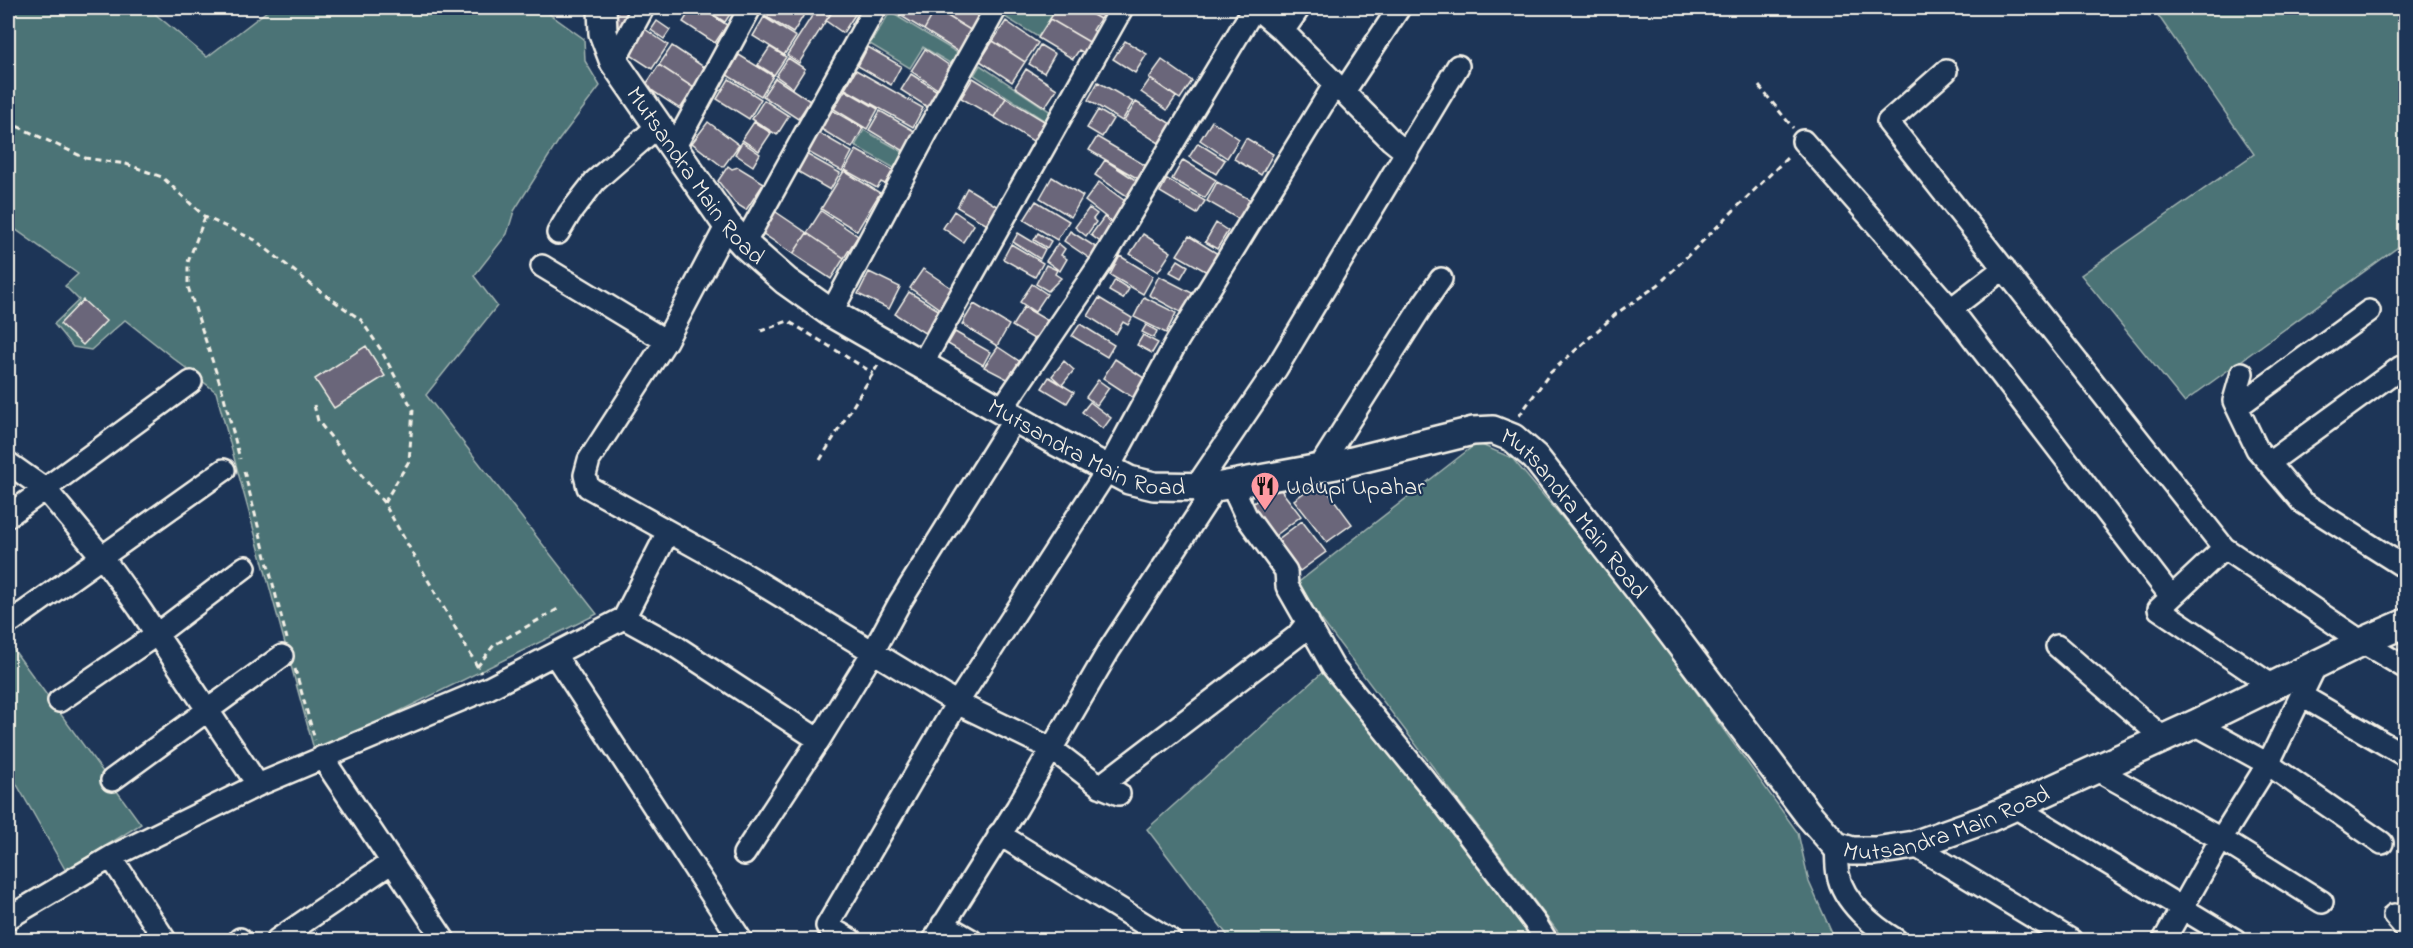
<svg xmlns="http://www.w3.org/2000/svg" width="2413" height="948" font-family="'Indie Flower',sans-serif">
<rect width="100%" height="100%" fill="#1d3557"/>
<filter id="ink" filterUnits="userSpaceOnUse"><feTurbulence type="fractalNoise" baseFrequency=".0167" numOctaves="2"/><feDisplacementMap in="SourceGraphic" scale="12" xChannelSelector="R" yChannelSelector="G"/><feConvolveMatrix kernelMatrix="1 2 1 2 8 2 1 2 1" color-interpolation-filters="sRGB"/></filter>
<g filter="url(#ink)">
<!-- green -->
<path fill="#4c7376" stroke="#a0b2af" stroke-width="1.5" d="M 8,8 L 148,8 L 207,57 L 271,8 L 541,8 L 584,39 L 585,61 L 600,86 L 559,140 L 514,211 L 507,234 L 474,276 L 497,306 L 426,395 L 597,614 L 315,753 L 216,392 L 125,320 L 91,350 L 73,347 L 54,324 L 79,300 L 65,286 L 78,274 L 8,224 Z
M 1011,8 L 1057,8 L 1038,37 L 1005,17 Z
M 2153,8 L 2405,8 L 2405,242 L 2184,402 L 2081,275 L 2254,154 Z
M 890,12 L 958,53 L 953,65 L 923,47 L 910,68 L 870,44 Z
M 980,65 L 1051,112 L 1045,121 L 974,75 Z
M 864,130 L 903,152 L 894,168 L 855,146 Z
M 1477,443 L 1512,458 L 1623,590 L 1798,833 L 1809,882 L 1835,940 L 1564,940 L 1295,585 Z
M 8,642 L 141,824 L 66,871 L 16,783 L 8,787 Z
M 1325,670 L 1526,926 L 1532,940 L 1231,940 L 1147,829 Z"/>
<!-- building -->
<path fill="#6b667a" stroke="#f4f1e8" stroke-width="1.5" d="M 613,8 L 637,8 L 615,40 Z
M 692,8 L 701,8 L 727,25 L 715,43 L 683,22 Z
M 704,8 L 734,8 L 725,22 Z
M 765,8 L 797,8 L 805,13 L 793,33 L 762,14 Z
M 817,8 L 834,8 L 799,63 L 787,55 Z
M 835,8 L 846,8 L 856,13 L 843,33 L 826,21 Z
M 888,8 L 933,8 L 936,9 L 924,30 Z
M 937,8 L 976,8 L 983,12 L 972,31 L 936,9 Z
M 1057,8 L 1080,8 L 1100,19 L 1093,30 L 1097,33 L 1091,43 L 1050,19 Z
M 1080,8 L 1107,8 L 1100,19 Z
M 936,9 L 972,31 L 959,52 L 924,30 Z
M 764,17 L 796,37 L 784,55 L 753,36 Z
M 1050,19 L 1091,43 L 1084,53 L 1079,50 L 1073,59 L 1038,38 Z
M 657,21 L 670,30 L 664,39 L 651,30 Z
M 1006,21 L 1038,43 L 1025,62 L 993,41 Z
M 642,27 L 668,45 L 652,69 L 626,52 Z
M 993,41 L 1025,62 L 1012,82 L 980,61 Z
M 1125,41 L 1147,54 L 1135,73 L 1113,59 Z
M 1040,45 L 1055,54 L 1044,73 L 1029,64 Z
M 672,46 L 707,69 L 694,88 L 659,65 Z
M 770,47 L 786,57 L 774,75 L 758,65 Z
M 868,47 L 901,66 L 891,85 L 858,66 Z
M 925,49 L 953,68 L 939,90 L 911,71 Z
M 739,55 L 773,76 L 761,96 L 727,75 Z
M 788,58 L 805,69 L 793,88 L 776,76 Z
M 1162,60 L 1192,81 L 1180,99 L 1149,78 Z
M 659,65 L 694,88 L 680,109 L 645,86 Z
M 1026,69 L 1057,89 L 1045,107 L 1015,87 Z
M 856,70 L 923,108 L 913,127 L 845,89 Z
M 911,74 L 939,92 L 929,108 L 901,90 Z
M 775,78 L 810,101 L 798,119 L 763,96 Z
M 973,78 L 1006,98 L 994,117 L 961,98 Z
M 729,79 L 761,99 L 749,119 L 717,99 Z
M 1150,79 L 1176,97 L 1167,110 L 1141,92 Z
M 1098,82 L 1133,102 L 1122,121 L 1088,100 Z
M 845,90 L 878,109 L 867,129 L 834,109 Z
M 1006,98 L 1044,121 L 1033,141 L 994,117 Z
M 764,100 L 789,116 L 777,135 L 752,119 Z
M 1136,102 L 1171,124 L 1159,143 L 1124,121 Z
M 832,110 L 863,128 L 852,148 L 821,129 Z
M 1098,110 L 1113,119 L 1102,137 L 1087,128 Z
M 880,111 L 916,132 L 904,151 L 869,130 Z
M 1212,121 L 1239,139 L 1227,158 L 1200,140 Z
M 708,122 L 739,145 L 723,167 L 692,143 Z
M 754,122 L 771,133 L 759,151 L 742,140 Z
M 819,133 L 852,152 L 842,171 L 808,152 Z
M 1097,137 L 1148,167 L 1140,180 L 1089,150 Z
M 1246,138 L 1273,154 L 1261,175 L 1234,159 Z
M 742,142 L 760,154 L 753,166 L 735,154 Z
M 1198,143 L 1225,160 L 1216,174 L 1189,157 Z
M 856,150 L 893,170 L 885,184 L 881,182 L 877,188 L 845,170 Z
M 806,154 L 840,173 L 830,190 L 797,171 Z
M 1105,160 L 1137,181 L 1127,196 L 1095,175 Z
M 1183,160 L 1216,180 L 1205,198 L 1172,179 Z
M 728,166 L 732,169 L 738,167 L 764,183 L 746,210 L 735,203 L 718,181 Z
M 844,171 L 880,193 L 857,231 L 821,209 Z
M 1052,177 L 1083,196 L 1071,217 L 1040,198 Z
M 1167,179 L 1205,201 L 1197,214 L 1160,192 Z
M 1099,182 L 1129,204 L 1115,224 L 1085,201 Z
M 1217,182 L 1251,200 L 1240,220 L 1207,201 Z
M 967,188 L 1000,208 L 989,226 L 957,207 Z
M 1036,201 L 1069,221 L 1057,240 L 1024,220 Z
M 1089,208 L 1097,214 L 1093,219 L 1096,222 L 1086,236 L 1075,227 Z
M 773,210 L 807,233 L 793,254 L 759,231 Z
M 821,211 L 858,236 L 844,258 L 807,233 Z
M 954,211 L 974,225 L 963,242 L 943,228 Z
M 1104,217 L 1116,226 L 1103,244 L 1091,235 Z
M 1216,223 L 1228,231 L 1217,249 L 1205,242 Z
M 1070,231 L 1102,251 L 1095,262 L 1064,241 Z
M 807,233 L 844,258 L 831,279 L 793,254 Z
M 1018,233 L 1045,249 L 1040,259 L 1013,242 Z
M 1038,233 L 1051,241 L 1047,248 L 1034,240 Z
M 1143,234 L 1171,252 L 1158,272 L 1130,254 Z
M 1189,236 L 1218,254 L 1207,272 L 1177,255 Z
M 1058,243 L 1065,249 L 1061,255 L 1067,259 L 1060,271 L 1046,261 Z
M 1011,244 L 1043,263 L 1035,277 L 1003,259 Z
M 1120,256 L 1153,276 L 1143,294 L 1110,275 Z
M 1178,260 L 1188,266 L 1181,278 L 1170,272 Z
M 1046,265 L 1057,270 L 1055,274 L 1061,278 L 1048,291 L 1036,284 Z
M 923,269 L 953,289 L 940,309 L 910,288 Z
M 869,272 L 900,287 L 889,309 L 858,294 Z
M 1159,276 L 1194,294 L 1184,314 L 1149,295 Z
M 1115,280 L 1129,289 L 1123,299 L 1109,291 Z
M 1032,284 L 1047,294 L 1035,312 L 1020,302 Z
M 909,292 L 940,311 L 926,334 L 895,314 Z
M 1144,297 L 1176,313 L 1166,333 L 1134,317 Z
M 1099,298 L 1132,318 L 1128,325 L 1123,322 L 1116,334 L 1088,316 Z
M 83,300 L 106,321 L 83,345 L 60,324 Z
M 974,304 L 1009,325 L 997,346 L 962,324 Z
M 1024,307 L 1055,325 L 1044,345 L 1012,326 Z
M 1080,324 L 1114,345 L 1107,357 L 1072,336 Z
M 1146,325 L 1157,331 L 1154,338 L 1142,332 Z
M 955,332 L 990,352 L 983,365 L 948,344 Z
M 1143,335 L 1158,343 L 1152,353 L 1137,345 Z
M 366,346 L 385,376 L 334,408 L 315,379 Z
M 998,347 L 1025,365 L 1013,382 L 984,367 Z
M 1115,359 L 1147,380 L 1135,399 L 1103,378 Z
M 1064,361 L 1074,370 L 1062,385 L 1052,376 Z
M 1049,377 L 1074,392 L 1067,403 L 1042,388 Z
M 1098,380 L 1109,388 L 1097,405 L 1086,397 Z
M 1090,402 L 1111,418 L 1103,429 L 1082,412 Z
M 1320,481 L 1352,524 L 1327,542 L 1294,500 Z
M 1277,485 L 1301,516 L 1275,536 L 1251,505 Z
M 1302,521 L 1326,552 L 1300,571 L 1277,540 Z"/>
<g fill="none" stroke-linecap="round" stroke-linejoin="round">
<!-- minor casing -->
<g stroke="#f4f1e8" stroke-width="26">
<path id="minor" d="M 1256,8 L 1283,31 L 1391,140 L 1407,153
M 1283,31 L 1299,8
M 614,62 L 643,8
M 1946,71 L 1888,122 L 2224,548 L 2362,642 L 2406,668
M 1343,93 L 1399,8
M 1803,141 L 1951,309 L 2170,595
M 674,148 L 750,8
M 727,225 L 666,341 L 589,460 L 585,475 L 588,487 L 743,573 L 957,703 L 1052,749 L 1100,786 L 1119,794
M 558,233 L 570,213 L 595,181 L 658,126
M 744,244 L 875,8
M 542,266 L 666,341
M 1951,309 L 2004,268
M 831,313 L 928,130 L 996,8
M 922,364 L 1122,8
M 2242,373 L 2234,401 L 2257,449 L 2269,463 L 2302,502 L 2406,568
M 2237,407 L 2369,311
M 1001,410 L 1101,263 L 1254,8
M 8,463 L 46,490 L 103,558 L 139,608 L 258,785
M 2269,463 L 2401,367
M 1319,468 L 1420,309 L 1441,279
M 1231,484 L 1246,516 L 1286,571 L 1287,586 L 1333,667 L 1446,806 L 1536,924 L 1546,940
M 1196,487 L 1276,369 L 1458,66
M 8,516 L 191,382
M 2224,548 L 2159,609 L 2271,685
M 624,618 L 675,646 L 819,740
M 12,621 L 224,470
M 2057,646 L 2163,738
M 555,655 L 741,940
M 2302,696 L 2406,756
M 59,701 L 157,634 L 245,567
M 2195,724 L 2268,764 L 2382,843
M 322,757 L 444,940
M 2095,769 L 2221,839 L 2322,902
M 112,780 L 282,656
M 1100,786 L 1297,636 L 1308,622
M 2015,807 L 2235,940
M 999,834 L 1170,940
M 1914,845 L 2071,940
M 1836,846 C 1837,855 1836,865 1838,874 C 1843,902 1874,927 1896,940
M 744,854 L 819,740 L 873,652 L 900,602 L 1015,418
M 111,857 L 165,940
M 2394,915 L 2406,929
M 8,918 L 111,857 L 258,785 L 489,688 L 624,618 L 668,532
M 943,924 L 971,940
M 240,939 L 241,940
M 277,940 L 392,862
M 851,940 L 827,926 L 957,703 L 1108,469 L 1176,343 L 1335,84
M 934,940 L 1017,808 L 1109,650 L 1216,487
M 2164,940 L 2221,839 L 2268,764 L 2316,665"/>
</g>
<!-- tertiary casing -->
<g stroke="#f4f1e8" stroke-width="32">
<g id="tertiary">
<path id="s1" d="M 602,8 L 603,33 L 614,62 L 727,225 L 744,244 L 786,281 L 831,313 L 1057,442 L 1129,480 L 1154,486 L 1216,487 L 1336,465 L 1473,431 L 1493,430 L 1513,438 L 1535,457 L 1640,591 L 1808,814 L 1836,846 L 1852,851 L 1875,851 L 1914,845 L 1987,819 L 2195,724 L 2362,642 L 2406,623"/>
</g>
</g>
<!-- path -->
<path stroke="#f4f1e8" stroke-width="3" stroke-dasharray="6 4.5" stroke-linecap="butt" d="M 1759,86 L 1793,128
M 8,122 L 85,158 L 126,164 L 162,177 L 205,217 L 255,240 L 313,286 L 361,320 L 381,350 L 413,410 L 409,461 L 384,503
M 205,217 L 188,262 L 188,287 L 223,393 L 240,459
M 761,331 L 788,321 L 873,373
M 314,405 L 318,421 L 384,503 L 481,673
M 1519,416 L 1550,373 L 1617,313 L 1658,285 L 1790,155
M 820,460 L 878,365
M 244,471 L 287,639
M 477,667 L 494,645 L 558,609
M 295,669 L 315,740"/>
<!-- minor -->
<use href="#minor" stroke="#1d3557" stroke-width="21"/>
<!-- tertiary -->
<use href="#tertiary" stroke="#1d3557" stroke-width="27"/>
</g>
</g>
<!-- icons -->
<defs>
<g id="restaurant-pin" transform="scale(1.5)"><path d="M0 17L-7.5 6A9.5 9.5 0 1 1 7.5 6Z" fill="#ff9aa2" stroke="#1d3557"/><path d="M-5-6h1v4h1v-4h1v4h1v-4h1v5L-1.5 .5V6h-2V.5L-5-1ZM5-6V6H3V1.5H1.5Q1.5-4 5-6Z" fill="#111"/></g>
</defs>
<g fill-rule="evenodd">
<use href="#restaurant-pin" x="1265" y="486"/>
</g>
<g text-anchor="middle" stroke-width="4.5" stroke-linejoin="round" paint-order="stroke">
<!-- street labels -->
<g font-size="24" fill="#f4f1e8" stroke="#1d3557">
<text dy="8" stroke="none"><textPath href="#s1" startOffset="196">Mutsandra Main Road</textPath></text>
<text dy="8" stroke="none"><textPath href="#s1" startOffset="682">Mutsandra Main Road</textPath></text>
<text dy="8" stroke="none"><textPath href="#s1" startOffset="1222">Mutsandra Main Road</textPath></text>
<text dy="8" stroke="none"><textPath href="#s1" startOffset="1762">Mutsandra Main Road</textPath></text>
</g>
<!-- poi labels -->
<g font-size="24" fill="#f4f1e8" stroke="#1d3557" text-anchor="start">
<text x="1286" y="494">Udupi Upahar</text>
</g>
</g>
<!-- margin -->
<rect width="2413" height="948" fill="none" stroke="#1d3557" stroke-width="30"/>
<rect x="15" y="15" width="2383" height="918" fill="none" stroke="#f4f1e8" stroke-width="2" filter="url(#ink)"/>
</svg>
